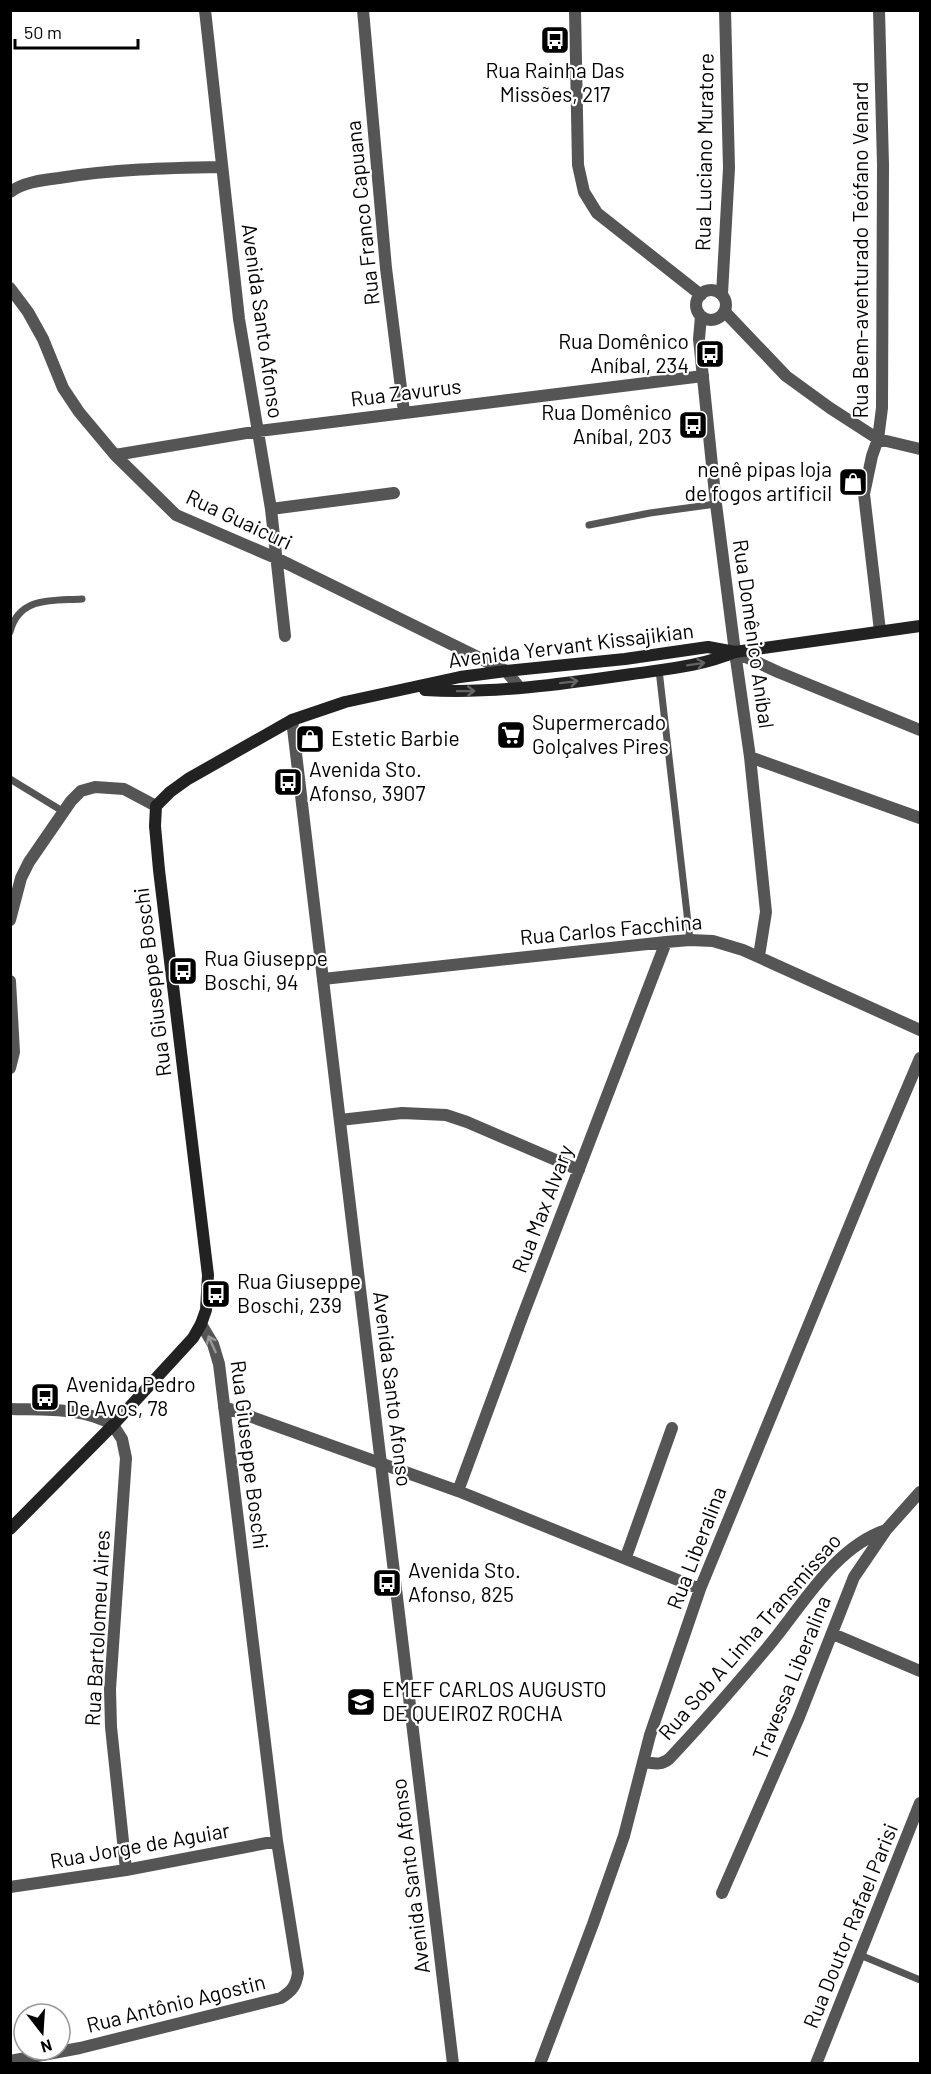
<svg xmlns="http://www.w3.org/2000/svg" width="931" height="2074" font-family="Barlow,sans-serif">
<rect width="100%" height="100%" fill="#fff"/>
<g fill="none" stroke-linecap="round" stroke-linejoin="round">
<!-- service -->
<path stroke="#555" stroke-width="7" d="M 589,525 L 650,513 L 716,504
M 10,632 C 19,596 53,601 82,599
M 659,670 L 690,940
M 10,779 L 64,812
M 860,1955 L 920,1980"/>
<!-- minor -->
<path stroke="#555" stroke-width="12" d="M 205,10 L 239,319 L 271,509 L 285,636
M 363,10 L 386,268 L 404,412
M 879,10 L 883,165 L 882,408 L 878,439 L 872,456 L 864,494 L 880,631
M 10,192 C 24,182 43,180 59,178 C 113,169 167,168 222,167
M 10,288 L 28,312 L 43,339 L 63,388 L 79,412 L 115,455 L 176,515 L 278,559 L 506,671 L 520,688
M 722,294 L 729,168 L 725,10
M 725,312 L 786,376 L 830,408 L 878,439 L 920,449
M 115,455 L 259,431 L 703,376
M 271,509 L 394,493
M 735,652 L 750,757 L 766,912 L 759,956
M 735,652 L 778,672 L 920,730
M 750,757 L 920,818
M 10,920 L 21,878 L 29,862 L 71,801 L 81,791 L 95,787 L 124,789 L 156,806
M 323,979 L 666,942 L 690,940 L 713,941 L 743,950 L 920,1030
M 10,981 L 14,1052 L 10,1068
M 340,1120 L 402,1113 L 446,1115 L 467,1122 L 579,1170
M 224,1407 L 458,1491 L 700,1589
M 113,1425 L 122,1439 L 126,1458 L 110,1689 L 111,1727 L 126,1870
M 458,1491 L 523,1315 L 666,942
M 626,1557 L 672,1428
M 833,1634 L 920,1671
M 643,1762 C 654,1763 660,1766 669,1759 C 703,1723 735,1686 767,1648 C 802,1607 833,1548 886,1530
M 10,1887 L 126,1870 L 277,1841
M 722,1893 L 799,1717 L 854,1577 L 886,1530 L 920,1492
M 10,2061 L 80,2048 L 281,1998 C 292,1991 296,1986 298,1973 L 277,1841 L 219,1364 L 213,1344 L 201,1324
M 540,2064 L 593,1924 L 624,1836 L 650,1735 L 700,1589 L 874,1166 L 920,1058
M 816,2064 L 920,1803"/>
<!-- tertiary -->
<path stroke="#555" stroke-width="12" d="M 575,10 L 578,165 L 584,192 L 597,213 L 701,295
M696 305a15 15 0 1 1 30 0a15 15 0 1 1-30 0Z
M 701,316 L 699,339 L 716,504 L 735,652
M 292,720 C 345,1168 400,1615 453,2064
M 10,1409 C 45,1410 83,1407 113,1425"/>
<!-- secondary -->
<path stroke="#222" stroke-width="12" d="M 425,690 C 494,694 563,684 632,674 C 667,669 702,666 735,652 L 920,626
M 10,1529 L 113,1425 L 193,1338 L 201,1324 L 206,1310 L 208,1275 L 159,870 L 155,826 L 156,806 L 170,792 L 188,779 L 292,720 L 345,702 L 460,677 L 506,671 L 625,659 L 708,647 L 735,652"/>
</g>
<!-- one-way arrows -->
<defs><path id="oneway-shaft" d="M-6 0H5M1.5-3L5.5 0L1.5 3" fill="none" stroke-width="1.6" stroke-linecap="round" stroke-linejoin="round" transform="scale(1.5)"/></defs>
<g stroke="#646464">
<use href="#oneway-shaft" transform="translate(696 664) rotate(-9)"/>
<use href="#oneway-shaft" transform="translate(569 682) rotate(-7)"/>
<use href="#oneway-shaft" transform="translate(466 691) rotate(-1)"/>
</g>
<use stroke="#999" href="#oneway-shaft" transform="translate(212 1344) rotate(-114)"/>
<!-- icons -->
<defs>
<g id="bus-square" transform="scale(1.5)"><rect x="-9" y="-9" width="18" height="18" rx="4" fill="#000" stroke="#fff"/><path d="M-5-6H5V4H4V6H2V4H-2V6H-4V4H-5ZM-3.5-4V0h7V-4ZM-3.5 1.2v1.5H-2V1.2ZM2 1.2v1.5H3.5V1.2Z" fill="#fff"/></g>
<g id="shop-square" transform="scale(1.5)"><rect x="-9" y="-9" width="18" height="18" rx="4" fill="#000" stroke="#fff"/><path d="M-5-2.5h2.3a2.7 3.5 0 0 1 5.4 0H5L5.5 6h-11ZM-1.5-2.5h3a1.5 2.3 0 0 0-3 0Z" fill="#fff"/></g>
<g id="supermarket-square" transform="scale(1.5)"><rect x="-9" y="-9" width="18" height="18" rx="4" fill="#000" stroke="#fff"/><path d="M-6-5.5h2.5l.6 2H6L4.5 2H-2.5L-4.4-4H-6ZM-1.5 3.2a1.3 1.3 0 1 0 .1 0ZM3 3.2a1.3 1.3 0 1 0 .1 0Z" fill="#fff"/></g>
<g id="school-square" transform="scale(1.5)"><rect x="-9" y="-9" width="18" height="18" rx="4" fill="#000" stroke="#fff"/><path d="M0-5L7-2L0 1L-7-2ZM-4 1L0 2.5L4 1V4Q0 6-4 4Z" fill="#fff"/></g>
</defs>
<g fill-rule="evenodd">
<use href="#bus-square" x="555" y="40"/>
<use href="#bus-square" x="710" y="354"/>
<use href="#bus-square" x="693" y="425"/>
<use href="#shop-square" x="853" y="482"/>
<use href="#supermarket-square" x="511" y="735"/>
<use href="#shop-square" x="310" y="739"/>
<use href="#bus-square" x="288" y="782"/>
<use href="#bus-square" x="183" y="971"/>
<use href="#bus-square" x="216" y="1294"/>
<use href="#bus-square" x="45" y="1397"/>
<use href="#bus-square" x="387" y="1583"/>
<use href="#school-square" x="361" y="1702"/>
</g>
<g text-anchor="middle" stroke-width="4.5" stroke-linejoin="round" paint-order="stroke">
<!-- poi labels -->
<g font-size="21" fill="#000" stroke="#fff" text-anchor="start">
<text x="555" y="78" text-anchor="middle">Rua Rainha Das<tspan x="555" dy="24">Missões, 217</tspan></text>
<text x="689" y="349" text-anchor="end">Rua Domênico<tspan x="689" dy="24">Aníbal, 234</tspan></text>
<text x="672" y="420" text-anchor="end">Rua Domênico<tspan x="672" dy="24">Aníbal, 203</tspan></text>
<text x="832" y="477" text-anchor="end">nenê pipas loja<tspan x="832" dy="24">de fogos artificil</tspan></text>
<text x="532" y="730">Supermercado<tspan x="532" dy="24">Golçalves Pires</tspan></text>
<text x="331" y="746">Estetic Barbie</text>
<text x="309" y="777">Avenida Sto.<tspan x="309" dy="24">Afonso, 3907</tspan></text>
<text x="204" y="966">Rua Giuseppe<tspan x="204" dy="24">Boschi, 94</tspan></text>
<text x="237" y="1289">Rua Giuseppe<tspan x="237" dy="24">Boschi, 239</tspan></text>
<text x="66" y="1392">Avenida Pedro<tspan x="66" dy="24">De Avos, 78</tspan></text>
<text x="408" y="1578">Avenida Sto.<tspan x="408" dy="24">Afonso, 825</tspan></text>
<text x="382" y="1697">EMEF CARLOS AUGUSTO<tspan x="382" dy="24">DE QUEIROZ ROCHA</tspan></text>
</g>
<!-- street labels -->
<g font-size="21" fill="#000" stroke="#fff">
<text transform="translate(705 152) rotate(-89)" y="7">Rua Luciano Muratore</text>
<text transform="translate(363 213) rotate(-96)" y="7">Rua Franco Capuana</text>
<text transform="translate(861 250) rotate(-90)" y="7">Rua Bem-aventurado Teófano Venard</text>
<text transform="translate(262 321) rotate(82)" y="7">Avenida Santo Afonso</text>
<text transform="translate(406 393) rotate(-7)" y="7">Rua Zavurus</text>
<text transform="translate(239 520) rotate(25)" y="7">Rua Guaicuri</text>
<text transform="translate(753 634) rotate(82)" y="7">Rua Domênico Aníbal</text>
<text transform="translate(571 646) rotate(-7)" y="7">Avenida Yervant Kissajikian</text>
<text transform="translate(611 930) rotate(-5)" y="7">Rua Carlos Facchina</text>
<text transform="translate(153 982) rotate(-97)" y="7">Rua Giuseppe Boschi</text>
<text transform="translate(543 1209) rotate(-69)" y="7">Rua Max Alvary</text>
<text transform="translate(392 1389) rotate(83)" y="7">Avenida Santo Afonso</text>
<text transform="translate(249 1455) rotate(83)" y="7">Rua Giuseppe Boschi</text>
<text transform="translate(697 1548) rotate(-69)" y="7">Rua Liberalina</text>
<text transform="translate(98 1628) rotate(-87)" y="7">Rua Bartolomeu Aires</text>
<text transform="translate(750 1637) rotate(-49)" y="7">Rua Sob A Linha Transmissao</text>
<text transform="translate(792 1678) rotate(-68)" y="7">Travessa Liberalina</text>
<text transform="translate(140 1846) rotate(-10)" y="7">Rua Jorge de Aguiar</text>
<text transform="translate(411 1876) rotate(-97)" y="7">Avenida Santo Afonso</text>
<text transform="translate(851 1926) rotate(-68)" y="7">Rua Doutor Rafael Parisi</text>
<text transform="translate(176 2004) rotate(-14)" y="7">Rua Antônio Agostin</text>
</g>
</g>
<!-- border -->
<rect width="931" height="2074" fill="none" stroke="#000000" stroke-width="24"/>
<!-- north arrow -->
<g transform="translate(42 2032) rotate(163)"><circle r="28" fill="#ffffff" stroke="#999999" stroke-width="1.5"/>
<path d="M0-4.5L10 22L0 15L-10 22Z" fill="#000000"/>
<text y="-9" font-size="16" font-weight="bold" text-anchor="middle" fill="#000000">N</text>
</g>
<!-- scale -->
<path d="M15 39v9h123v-9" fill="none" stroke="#000000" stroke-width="3"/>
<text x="24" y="39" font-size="18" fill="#000000" stroke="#ffffff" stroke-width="4.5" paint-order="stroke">50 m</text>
</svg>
